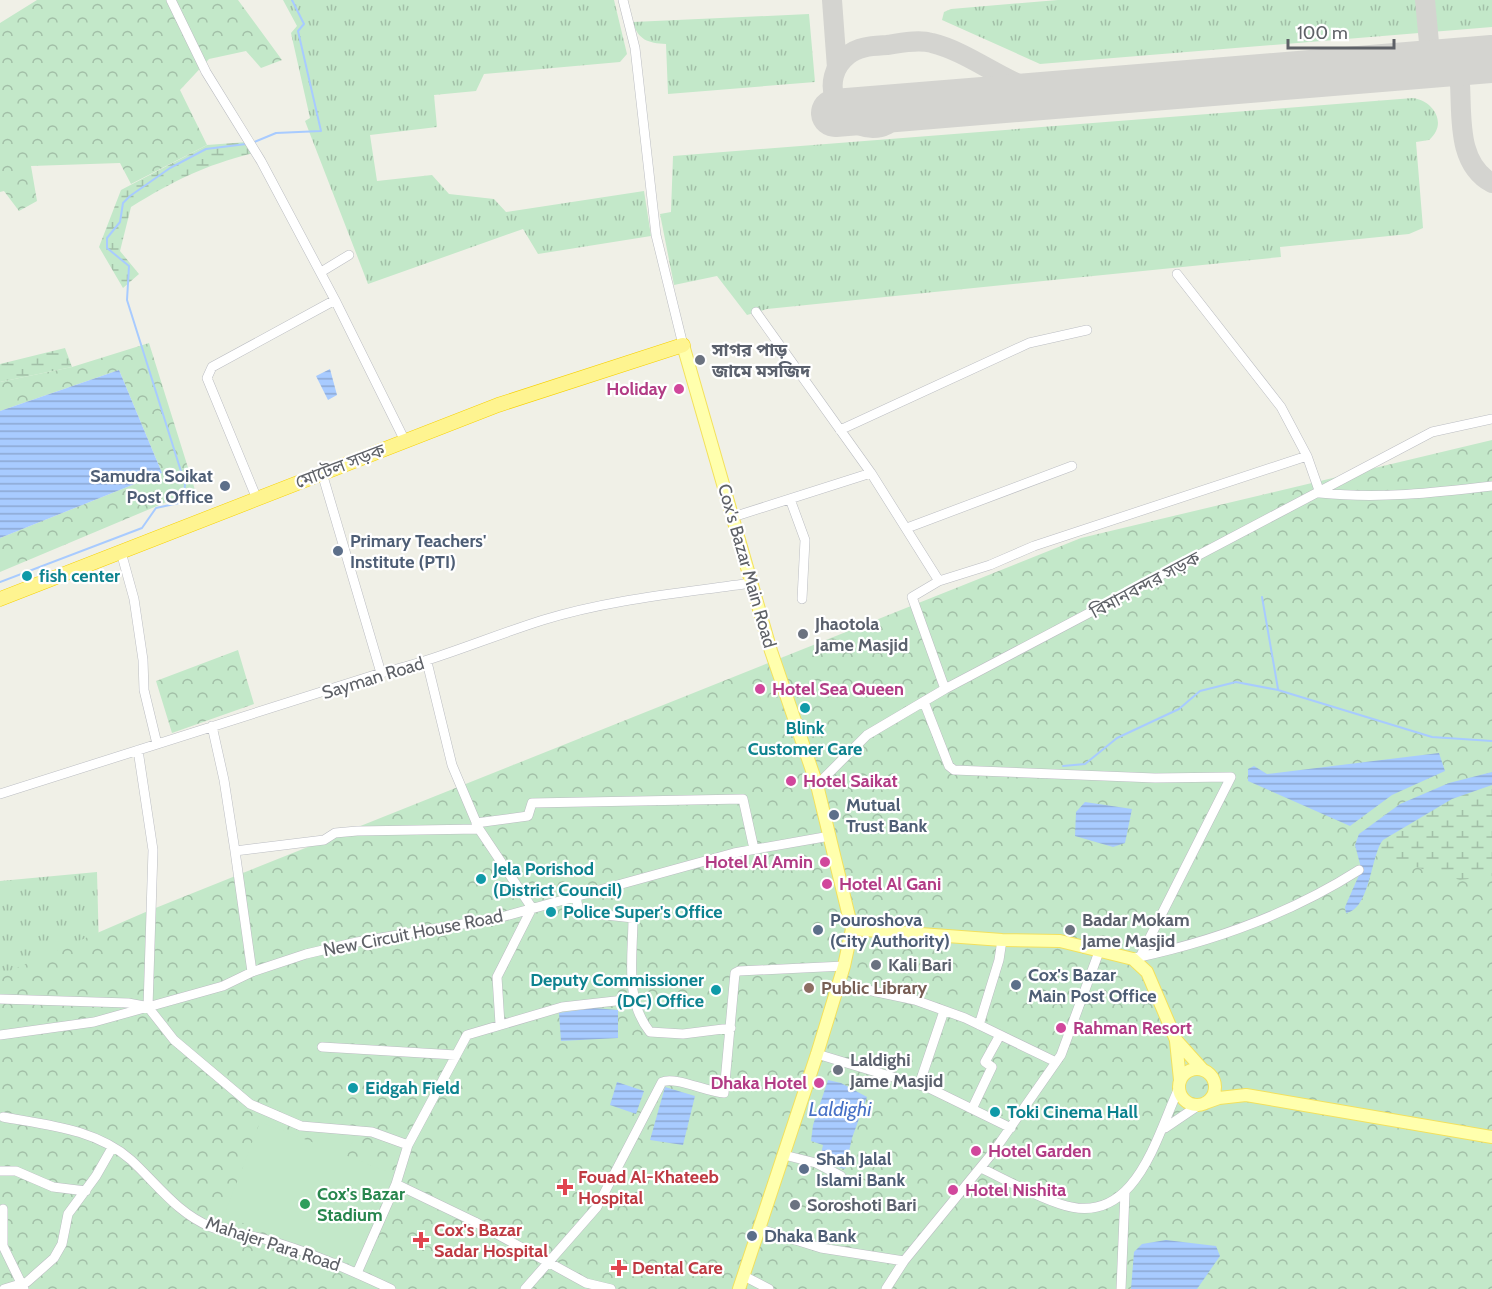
<svg xmlns="http://www.w3.org/2000/svg" width="1492" height="1289" font-family="Cabin,'Noto Sans Bengali',sans-serif">
<defs>
<pattern id="grass-tufts" width="24" height="20" patternUnits="userSpaceOnUse" patternTransform="scale(1.5)"><rect width="24" height="20" fill="#c3e8c9"/><path d="M3 7l-1-3M5 7V3M7 7l1-3M15 17l-1-3M17 17v-4M19 17l1-3" fill="none" stroke="#a2bfa7"/></pattern>
<pattern id="forest-crowns" width="20" height="18" patternUnits="userSpaceOnUse" patternTransform="scale(1.5)"><rect width="20" height="18" fill="#c3e8c9"/><path d="M2 6a3 3 0 1 1 6 0M12 15a3 3 0 1 1 6 0" fill="none" stroke="#a2bfa7"/></pattern>
<pattern id="wetland-marsh" width="20" height="14" patternUnits="userSpaceOnUse" patternTransform="scale(1.5)"><rect width="20" height="14" fill="#c3e8c9"/><path d="M1 5h8M5 5V1M11 12h8M15 12V8" fill="none" stroke="#a2bfa7"/></pattern>
<pattern id="water-rules" width="6" height="5" patternUnits="userSpaceOnUse" patternTransform="scale(1.5)"><rect width="6" height="5" fill="#a8cbff"/><path d="M0 2.5h6" fill="none" stroke="#8ca8d2"/></pattern>
</defs>
<rect width="100%" height="100%" fill="#f0f0e7"/>
<!-- grass -->
<path fill="url(#grass-tufts)" d="M 283,0 L 614,0 L 627,54 L 620,62 L 484,74 L 476,91 L 434,95 L 437,127 L 370,135 L 377,181 L 432,175 L 449,194 L 494,199 L 506,212 L 644,191 L 651,236 L 538,254 L 523,229 L 368,284 L 305,121 L 310,118 L 291,33 L 297,26 Z
M 1058,0 L 1492,0 L 1492,27 L 1040,64 L 942,20 L 944,12 L 951,9 Z
M 809,14 L 815,82 L 668,94 L 666,44 C 648,43 638,40 633,22 Z
M 1413,98 C 1434,101 1448,124 1429,140 L 1416,142 L 1423,228 L 1409,234 L 1280,247 L 1281,257 L 767,309 L 747,315 L 717,276 L 674,285 L 660,214 L 671,212 L 673,156 Z
M 97,872 L 100,989 L 0,987 L 0,881 Z"/>
<!-- forest -->
<path fill="url(#forest-crowns)" d="M 37,0 L 238,0 L 282,60 L 261,68 L 246,51 L 209,59 L 180,90 L 207,145 L 131,184 L 120,163 L 31,166 L 37,201 L 19,211 L 4,191 L 0,192 L 0,23 Z
M 149,343 L 195,490 L 0,572 L 0,538 L 162,473 L 119,370 L 0,411 L 0,382 L 72,367 Z
M 1492,440 L 1492,1289 L 0,1289 L 0,975 L 148,911 L 1081,538 Z
M 238,650 L 254,704 L 172,733 L 156,681 Z"/>
<!-- wetland -->
<path fill="url(#wetland-marsh)" d="M 247,142 L 253,153 C 203,166 175,180 131,207 L 120,251 L 139,274 L 123,288 L 99,247 L 121,190 L 207,145 Z
M 65,348 L 72,367 L 0,382 L 0,364 Z
M 1492,772 L 1492,876 L 1460,880 L 1375,855 C 1374,869 1363,910 1346,913 L 1345,907 L 1359,875 L 1360,864 L 1355,845 L 1359,834 L 1400,804 L 1449,783 Z"/>
<!-- garden -->
<path fill="#c3e8c9" d="M 260,1122 L 317,1144 L 323,1129 L 353,1140 L 347,1156 L 393,1174 L 357,1267 L 224,1216 Z"/>
<!-- water -->
<path fill="url(#water-rules)" d="M 330,369 L 337,395 L 328,400 L 316,376 Z
M 119,370 L 162,473 L 0,538 L 0,411 Z
M 1439,753 L 1445,771 L 1392,795 L 1350,826 L 1248,781 L 1248,769 L 1254,766 L 1267,774 Z
M 1492,772 L 1492,785 L 1452,799 L 1383,840 C 1371,854 1370,910 1346,913 L 1345,907 L 1359,875 L 1360,864 L 1355,845 L 1359,834 L 1400,804 L 1449,783 Z
M 1085,802 L 1132,809 L 1125,843 L 1113,847 L 1075,836 L 1076,812 Z
M 593,1008 L 618,1010 L 618,1038 L 561,1041 L 559,1013 Z
M 828,1080 L 841,1083 L 867,1097 L 852,1138 L 845,1169 L 819,1162 L 823,1145 L 811,1141 L 813,1125 Z
M 617,1082 L 644,1091 L 636,1114 L 610,1105 Z
M 665,1087 L 695,1096 L 683,1145 L 650,1140 Z
M 1166,1240 L 1216,1246 L 1220,1256 L 1197,1289 L 1131,1289 L 1134,1252 L 1142,1244 Z"/>
<g fill="none" stroke-linecap="round" stroke-linejoin="round">
<!-- stream -->
<path stroke="#a8cbff" stroke-width="2" d="M 252,143 L 276,133 L 321,131 L 298,31 L 304,24 L 292,0
M 0,582 L 142,528 L 156,508 L 179,503 L 184,495 L 185,484 L 127,300 L 129,266 L 107,248 L 107,238 L 120,222 L 123,203 L 130,196 L 170,168 L 206,149 L 246,144
M 1262,597 L 1278,689
M 1063,766 L 1085,764 L 1117,738 L 1179,709 L 1200,691 L 1236,682 L 1278,690 L 1432,737 L 1492,741"/>
<!-- taxiway -->
<path stroke="#d4d4d0" stroke-width="20" d="M 832,0 L 837,68
M 1425,0 L 1431,64
M 1436,64 L 1453,70 L 1460,84 L 1464,69 L 1477,60
M 1460,84 C 1462,118 1457,164 1492,183
M 917,106 C 900,111 892,128 873,128 C 835,127 818,78 848,55 C 859,46 873,46 887,45 C 901,43 918,39 932,43 C 976,54 1012,91 1058,95"/>
<!-- runway -->
<path stroke="#d4d4d0" stroke-width="48" d="M 835,113 L 1492,59"/>
<!-- minor casing -->
<g stroke="#bbbdc2" stroke-width="10">
<path id="minor" d="M 171,0 L 206,72 L 261,161 L 335,300
M 623,0 L 635,48 L 656,235 L 683,345
M 321,272 L 349,255
M 1177,274 L 1281,407 L 1307,456
M 756,312 L 871,473 L 939,581
M 840,430 L 1029,343 L 1087,330
M 322,473 L 381,673
M 257,499 L 207,378 L 212,367 L 335,300 L 405,441
M 790,499 L 805,540 L 802,599
M 733,517 L 871,473
M 907,528 L 1072,466
M 121,552 L 134,599 L 143,660 L 144,690 L 157,744
M 427,662 L 452,765 L 479,829 L 532,908 L 497,977 L 500,1024
M 945,689 L 912,597 L 939,581 L 990,565 L 1034,546 L 1307,456 L 1320,493 C 1378,499 1434,493 1492,486
M 924,702 L 949,766 L 954,770 L 1155,778 L 1231,777 L 1140,957
M 212,726 L 224,780 L 235,851
M 138,750 L 153,850 L 148,1007
M 817,785 L 867,735 L 945,689 L 1432,432 L 1492,419
M 0,794 L 381,673 C 437,660 489,637 543,620 C 611,599 682,593 751,583
M 476,823 L 528,816 L 532,803 L 743,799 L 754,849
M 576,897 L 579,912 L 633,918 C 633,956 624,1000 650,1032 L 683,1034 L 731,1028
M 1135,958 C 1215,941 1290,914 1359,870
M 252,972 L 235,851 L 324,840 L 335,833 L 357,831 L 479,829
M 839,984 L 915,1000 L 965,1018 L 1056,1062
M 0,999 L 128,1003 L 144,1006
M 148,1007 L 174,1040 L 250,1104 L 301,1126 L 372,1132 L 408,1145
M 979,1025 L 999,960 L 1002,940
M 0,1035 L 94,1022 L 223,986 L 252,972 L 306,954 L 357,942 L 498,918 L 734,853 L 830,836
M 322,1047 L 456,1055
M 817,1054 L 929,1088 L 1011,1128
M 919,1085 L 944,1011
M 972,1109 L 992,1067 L 985,1062 L 1000,1035
M 3,1117 C 47,1125 96,1129 131,1160 C 157,1184 177,1213 211,1227 C 227,1233 247,1234 264,1239 C 308,1251 350,1270 391,1289
M 1165,1128 L 1199,1105
M 784,1155 L 816,1163 L 841,1176
M 981,1168 C 1006,1180 1033,1195 1060,1204 C 1135,1230 1156,1137 1179,1088
M 0,1171 L 16,1171 L 53,1187 L 86,1191
M 396,1184 L 475,1222 L 586,1283 L 611,1289
M 3,1209 L 3,1246 L 24,1289
M 760,1229 L 821,1248 L 904,1261
M 357,1273 L 396,1184 L 408,1145 L 467,1035 L 562,1007 L 633,999
M 744,1276 L 769,1289
M 4,1289 L 27,1282 L 54,1258 L 62,1244 L 68,1214 L 96,1176 L 112,1148
M 525,1289 L 597,1207 L 662,1082 C 675,1076 707,1092 724,1093 L 735,973 L 739,971 L 844,966
M 886,1289 L 904,1261 L 994,1151 L 1061,1055 L 1100,949
M 1121,1289 L 1125,1193"/>
</g>
<!-- major casing -->
<g stroke="#f3e15d" stroke-width="14">
<path id="major" d="M 683,345 L 771,651 L 817,785 L 852,929 L 844,966 L 817,1054 L 739,1289
M 852,929 L 1002,940 L 1060,941 L 1133,959 L 1147,972 L 1176,1040 L 1203,1070
M 1176,1041 L 1180,1080
M1179 1087a18 18 0 1 1 36 0a18 18 0 1 1-36 0Z
M 1205,1103 L 1219,1098 L 1246,1095 L 1492,1137"/>
</g>
<!-- highway casing -->
<g stroke="#f7d100" stroke-width="15">
<path id="highway" d="M 0,599 L 498,405 L 683,345"/>
</g>
<!-- minor -->
<use href="#minor" stroke="#fff" stroke-width="9"/>
<!-- major -->
<use href="#major" stroke="#ffffad" stroke-width="12"/>
<!-- highway -->
<use href="#highway" stroke="#fef490" stroke-width="14"/>
</g>
<!-- markers -->
<g fill="#6b7280" stroke="#fff" stroke-width="2">
<circle cx="700" cy="360" r="6"/>
<circle cx="803" cy="634" r="6"/>
<circle cx="1070" cy="930" r="6"/>
<circle cx="876" cy="965" r="6"/>
<circle cx="838" cy="1070" r="6"/>
<circle cx="795" cy="1205" r="6"/>
</g>
<g fill="#d1479c" stroke="#fff" stroke-width="2">
<circle cx="679" cy="389" r="6"/>
<circle cx="760" cy="689" r="6"/>
<circle cx="791" cy="781" r="6"/>
<circle cx="825" cy="862" r="6"/>
<circle cx="827" cy="884" r="6"/>
<circle cx="1061" cy="1028" r="6"/>
<circle cx="819" cy="1083" r="6"/>
<circle cx="976" cy="1151" r="6"/>
<circle cx="953" cy="1190" r="6"/>
</g>
<g fill="#5c6f8a" stroke="#fff" stroke-width="2">
<circle cx="225" cy="486" r="6"/>
<circle cx="338" cy="551" r="6"/>
<circle cx="834" cy="815" r="6"/>
<circle cx="818" cy="930" r="6"/>
<circle cx="1016" cy="985" r="6"/>
<circle cx="804" cy="1169" r="6"/>
<circle cx="752" cy="1236" r="6"/>
</g>
<g fill="#0f9aa8" stroke="#fff" stroke-width="2">
<circle cx="27" cy="576" r="6"/>
<circle cx="805" cy="708" r="6"/>
<circle cx="481" cy="879" r="6"/>
<circle cx="551" cy="912" r="6"/>
<circle cx="716" cy="990" r="6"/>
<circle cx="353" cy="1088" r="6"/>
<circle cx="995" cy="1112" r="6"/>
</g>
<circle fill="#8d6e63" stroke="#fff" stroke-width="2" cx="809" cy="988" r="6"/>
<g fill="#e0444e" stroke="#fff" stroke-width="2">
<path d="M562 1178h6v6h6v6h-6v6h-6v-6h-6v-6h6z"/>
<path d="M418 1231h6v6h6v6h-6v6h-6v-6h-6v-6h6z"/>
<path d="M616 1259h6v6h6v6h-6v6h-6v-6h-6v-6h6z"/>
</g>
<circle fill="#2e9e5b" stroke="#fff" stroke-width="2" cx="305" cy="1204" r="6"/>
<g text-anchor="middle" stroke-width="4.5" stroke-linejoin="round" paint-order="stroke">
<!-- worship labels -->
<g font-size="18" font-weight="bold" fill="#5b616d" stroke="#fff" text-anchor="start">
<text x="712" y="356">সাগর পাড়<tspan x="712" dy="21">জামে মসজিদ</tspan></text>
<text x="815" y="630">Jhaotola<tspan x="815" dy="21">Jame Masjid</tspan></text>
<text x="1082" y="926">Badar Mokam<tspan x="1082" dy="21">Jame Masjid</tspan></text>
<text x="888" y="971">Kali Bari</text>
<text x="850" y="1066">Laldighi<tspan x="850" dy="21">Jame Masjid</tspan></text>
<text x="807" y="1211">Soroshoti Bari</text>
</g>
<!-- hotel labels -->
<g font-size="18" font-weight="bold" fill="#b23c85" stroke="#fff" text-anchor="start">
<text x="667" y="395" text-anchor="end">Holiday</text>
<text x="772" y="695">Hotel Sea Queen</text>
<text x="803" y="787">Hotel Saikat</text>
<text x="813" y="868" text-anchor="end">Hotel Al Amin</text>
<text x="839" y="890">Hotel Al Gani</text>
<text x="1073" y="1034">Rahman Resort</text>
<text x="807" y="1089" text-anchor="end">Dhaka Hotel</text>
<text x="988" y="1157">Hotel Garden</text>
<text x="965" y="1196">Hotel Nishita</text>
</g>
<!-- street labels -->
<g font-size="18" fill="#5e6167" stroke="#fff">
<text transform="translate(340 466) rotate(-21)" y="6">মোটেল সড়ক</text>
<text transform="translate(747 566) rotate(74)" y="6">Cox's Bazar Main Road</text>
<text transform="translate(1145 585) rotate(-28)" y="6">বিমানবন্দর সড়ক</text>
<text transform="translate(373 678) rotate(-17)" y="6">Sayman Road</text>
<text transform="translate(413 933) rotate(-11)" y="6">New Circuit House Road</text>
<text transform="translate(273 1244) rotate(18)" y="6">Mahajer Para Road</text>
</g>
<!-- service labels -->
<g font-size="18" font-weight="bold" fill="#4e5e75" stroke="#fff" text-anchor="start">
<text x="213" y="482" text-anchor="end">Samudra Soikat<tspan x="213" dy="21">Post Office</tspan></text>
<text x="350" y="547">Primary Teachers'<tspan x="350" dy="21">Institute (PTI)</tspan></text>
<text x="846" y="811">Mutual<tspan x="846" dy="21">Trust Bank</tspan></text>
<text x="830" y="926">Pouroshova<tspan x="830" dy="21">(City Authority)</tspan></text>
<text x="1028" y="981">Cox's Bazar<tspan x="1028" dy="21">Main Post Office</tspan></text>
<text x="816" y="1165">Shah Jalal<tspan x="816" dy="21">Islami Bank</tspan></text>
<text x="764" y="1242">Dhaka Bank</text>
</g>
<!-- culture labels -->
<g font-size="18" font-weight="bold" fill="#0d838f" stroke="#fff" text-anchor="start">
<text x="39" y="582">fish center</text>
<text x="805" y="734" text-anchor="middle">Blink<tspan x="805" dy="21">Customer Care</tspan></text>
<text x="493" y="875">Jela Porishod<tspan x="493" dy="21">(District Council)</tspan></text>
<text x="563" y="918">Police Super's Office</text>
<text x="704" y="986" text-anchor="end">Deputy Commissioner<tspan x="704" dy="21">(DC) Office</tspan></text>
<text x="365" y="1094">Eidgah Field</text>
<text x="1007" y="1118">Toki Cinema Hall</text>
</g>
<!-- education labels -->
<g font-size="18" font-weight="bold" fill="#785e54" stroke="#fff" text-anchor="start">
<text x="821" y="994">Public Library</text>
</g>
<!-- health labels -->
<g font-size="18" font-weight="bold" fill="#be3a42" stroke="#fff" text-anchor="start">
<text x="578" y="1183">Fouad Al-Khateeb<tspan x="578" dy="21">Hospital</tspan></text>
<text x="434" y="1236">Cox's Bazar<tspan x="434" dy="21">Sadar Hospital</tspan></text>
<text x="632" y="1274">Dental Care</text>
</g>
<!-- leisure labels -->
<g font-size="18" font-weight="bold" fill="#27864d" stroke="#fff" text-anchor="start">
<text x="317" y="1200">Cox's Bazar<tspan x="317" dy="21">Stadium</tspan></text>
</g>
<!-- water labels -->
<g font-size="20" font-style="italic" fill="#4771c6" stroke="#fff">
<text x="840" y="1116">Laldighi</text>
</g>
</g>
<!-- scale -->
<path d="M1288 39v9h106v-9" fill="none" stroke="#5e6167" stroke-width="3"/>
<text x="1297" y="39" font-size="18" fill="#5e6167" stroke="#ffffff" stroke-width="4.5" paint-order="stroke">100 m</text>
</svg>
